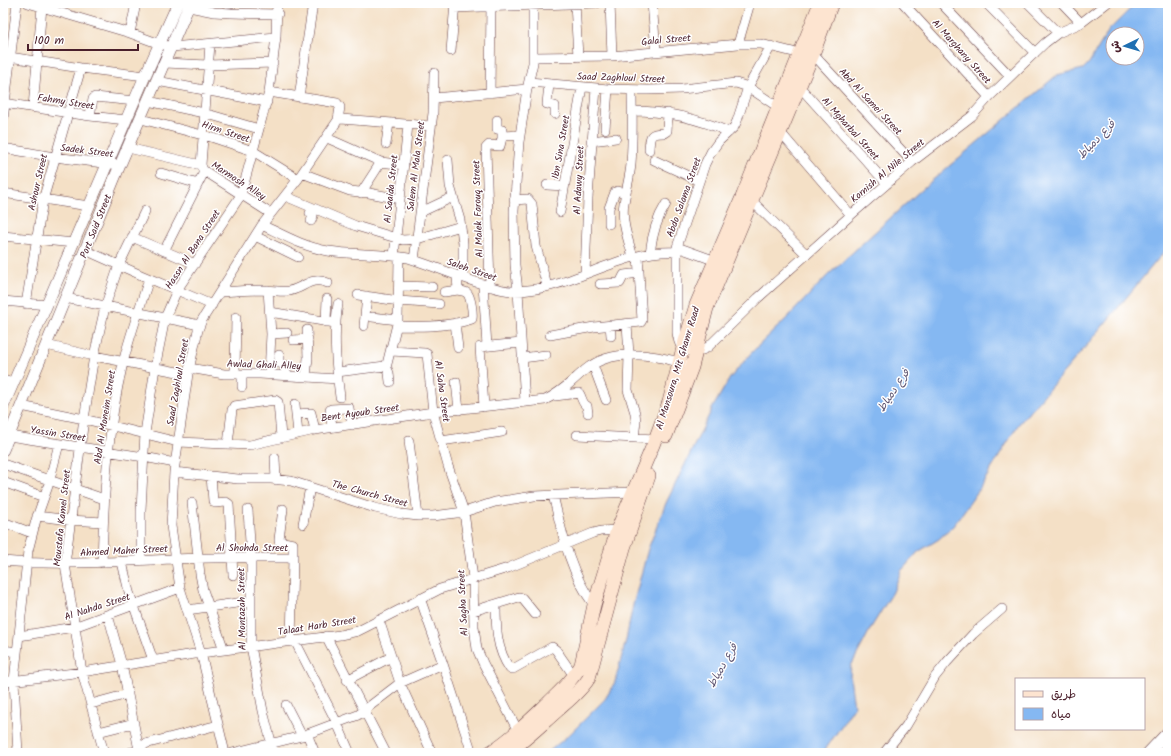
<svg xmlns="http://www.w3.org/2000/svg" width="1171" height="756" font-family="Kalam,'Playpen Sans Arabic',sans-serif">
<rect width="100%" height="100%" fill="#fff"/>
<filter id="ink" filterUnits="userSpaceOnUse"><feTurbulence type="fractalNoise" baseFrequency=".025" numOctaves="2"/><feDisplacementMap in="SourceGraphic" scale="8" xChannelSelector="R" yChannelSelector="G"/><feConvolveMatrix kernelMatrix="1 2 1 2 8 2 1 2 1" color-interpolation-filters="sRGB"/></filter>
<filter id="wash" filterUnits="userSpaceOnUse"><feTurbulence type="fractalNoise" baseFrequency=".012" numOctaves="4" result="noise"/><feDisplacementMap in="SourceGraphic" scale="16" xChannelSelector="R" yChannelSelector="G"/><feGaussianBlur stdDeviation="0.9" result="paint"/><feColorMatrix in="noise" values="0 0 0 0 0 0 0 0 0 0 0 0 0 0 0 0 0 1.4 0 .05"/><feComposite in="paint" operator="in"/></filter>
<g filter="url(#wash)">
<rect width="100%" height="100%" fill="#f4e0c6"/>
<!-- water -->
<path fill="#85b8f2" stroke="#686c8e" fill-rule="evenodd" d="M 1136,3 L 1168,3 L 1168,247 L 1088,344 L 1018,425 L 978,491 L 954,525 L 939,539 L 918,552 L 901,571 L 893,592 L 872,626 L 851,666 L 850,677 L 854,707 L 823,753 L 547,753 L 570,734 L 605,699 L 610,691 L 615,682 L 626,640 L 633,605 L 648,549 L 666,503 L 713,407 L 730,378 L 752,352 L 787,318 L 829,274 L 922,189 L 1057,75 L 1083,69 L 1089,63 L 1109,30 ZM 1113,34 L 1137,34 L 1137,58 L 1113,58 Z"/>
</g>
<g filter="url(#ink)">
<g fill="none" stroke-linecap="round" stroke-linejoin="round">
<!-- minor casing -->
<g stroke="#643c42" stroke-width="10">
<path id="minor" d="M 28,3 L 130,33 L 160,44 L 172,47 L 276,37
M 575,3 L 578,57
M 610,3 L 612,56
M 652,3 L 656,51
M 903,3 L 989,97
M 941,3 L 1010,76
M 986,3 L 1035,53
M 1028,3 L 1058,33
M 1062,3 L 1081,23
M 189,7 L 214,12 L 231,13 L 278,14
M 454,8 L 597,3
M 130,33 L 136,3
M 738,44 L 750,3
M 771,46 L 748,87 L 737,121 L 734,127 L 719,141 L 711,152 L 705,164 L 677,247 L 677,333 C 678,337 678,345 683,348 C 691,353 701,352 708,347 L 758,298 L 851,215 L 912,162 L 972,116 L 989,97 L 1045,43 L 1058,33 L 1081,23 L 1107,3
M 451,51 L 455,3
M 813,54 L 912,162
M 3,56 L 81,68 L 145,76
M 533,57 L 612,56 L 738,44 L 761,44 L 801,54
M 165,63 L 208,65 L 273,63
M 157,81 L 267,102
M 529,82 L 608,89 L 648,90 L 682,89 L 736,83 L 748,87 L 778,107
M 549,84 L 547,104 L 555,106 L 555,114
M 799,86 L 887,184
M 632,90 C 632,114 633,139 631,164 C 630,177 626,190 624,203 C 621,221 628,239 633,257
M 269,92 L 337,103 L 340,107 L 338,120
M 490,93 L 491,3
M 299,97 L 313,3
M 434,98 L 527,89
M 148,101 L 204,113 L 259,129
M 3,103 L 90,116 L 126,120
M 33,107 L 42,7
M 632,111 C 666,111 697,118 729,132
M 90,116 L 93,99 L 95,97 L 135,101
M 141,119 L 214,138 L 253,151 L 298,179
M 3,120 L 17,3
M 497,120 L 497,129 L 502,130 L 502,138
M 605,129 L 608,89
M 780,132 L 851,215
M 327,138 L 381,162 L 404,165
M 591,141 L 616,138
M 386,144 L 389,123
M 3,148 L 54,157 L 120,165
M 128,148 L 201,165 L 203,170 L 270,213
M 649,150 C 650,136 649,133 664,133 L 667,131 L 668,113
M 448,160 L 450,186 L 460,220 L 463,243 L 463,278
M 654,160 L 699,181
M 201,165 L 210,44
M 161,173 L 198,184
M 302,173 L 350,191 L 369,193 L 400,199
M 547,185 L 564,186
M 3,193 L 89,206
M 361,193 L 381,162
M 285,196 L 356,226 L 403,240 L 417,239 L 461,226
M 514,200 L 528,199 L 532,204 L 536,246 L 547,286
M 751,200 L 806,254
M 421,212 L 453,197
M 560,212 L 582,87
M 311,221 L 313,216 L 310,213 L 313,208
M 609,224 L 609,208 L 615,192 L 618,191 L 626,193
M 262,225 C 283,235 304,247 328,251 C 354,255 381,253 408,258 C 433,266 457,276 482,284 C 492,287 501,291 512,291 C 570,292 618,249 676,252
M 3,236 L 74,243
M 255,236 L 298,257
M 132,237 L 195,264
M 677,247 L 716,261
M 85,250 L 141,275 L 212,305
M 164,251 L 203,174 L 203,170
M 650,253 C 652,235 656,220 666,204
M 394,256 L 408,125
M 414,260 L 433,113 L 434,73
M 585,274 L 588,198 L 596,88
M 483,284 L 487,346
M 600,284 L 620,283 L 624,275 L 639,273
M 399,286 L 432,287
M 490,287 L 486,148 L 489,145 L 500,146 L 502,138 L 505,136 L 520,135
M 268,290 L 271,334 L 269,374
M 220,292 C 235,291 250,290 264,290 C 273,290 281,292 289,291 C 305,288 310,276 328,283
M 444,292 L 458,290
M 358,295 L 399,301 L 439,304
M 65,298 L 200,325
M 3,301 L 47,305
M 26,304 L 43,200 L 81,68
M 338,304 C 333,335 336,366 340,397
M 270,312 L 335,323
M 372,317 L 398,320
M 326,322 L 327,299
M 455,323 L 458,348
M 627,324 L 629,355 L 628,390 L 635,413 L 636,421 L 634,438
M 610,325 L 611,336
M 364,326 L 367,296
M 397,326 C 421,327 449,327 472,319 C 473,313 471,297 467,293 C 465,291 460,291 458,290 L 457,276
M 271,334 L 287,333
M 550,335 L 594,327 L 641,322 L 642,320 L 638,256
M 293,340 L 308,339
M 46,345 L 94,356 L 188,374
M 391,351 L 425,353 L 427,354 L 433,412 L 448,466 L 464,512 L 473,578 L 474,627 L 477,649 L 483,663 L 518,731
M 279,355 L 279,363 L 285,365 L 286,375
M 522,358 L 546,355
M 593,365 L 606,400
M 386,366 L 389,373 L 390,382
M 189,368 L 224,374 L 260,374 L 338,379
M 337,372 L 385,366 L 387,364 L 398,320 L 399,257
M 235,374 L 236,317
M 242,374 L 242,387
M 306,376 L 308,358 L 307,330
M 3,380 L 13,383
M 456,382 L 459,410
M 555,396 L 579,393 C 582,397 582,404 587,406 L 588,413
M 525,402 L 518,291 L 515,265 L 514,211 L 519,142 L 527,89 L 533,63 L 533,6
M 295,404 L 298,434
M 21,406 L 84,419 L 178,442 L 250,445 L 315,430 L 433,412 L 545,400 C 561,393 572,381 585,370 C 613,347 653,354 685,364
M 484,407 L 480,347 L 521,343
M 296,414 L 311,413 L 315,430
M 332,427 L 330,410 L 331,409 L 349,408 L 352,425
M 577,435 L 655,439
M 9,436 L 144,457 L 175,463
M 409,441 L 418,516
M 441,441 L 502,432
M 228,444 L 232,410 L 234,406 L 275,400 L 278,402 L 281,437
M 275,458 L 276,480
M 3,464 L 104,499
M 174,472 L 238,479 L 271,479 L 291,481 L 375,508 L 401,514 L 418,516 L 433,516 L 464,512 L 495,502 L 534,496 L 633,492
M 211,476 L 213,501 L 215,503 L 226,502 L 229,504 L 233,575
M 3,482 L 44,497
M 553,495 C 562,533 570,573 594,605
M 192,503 L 200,574 L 203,590 L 224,650
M 283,509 L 279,539 L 279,541 L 293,544 L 293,558
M 248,510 L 251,558 L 251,646 L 263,711 L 274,753
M 37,516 L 70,520 L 103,522
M 3,522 L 32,533
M 303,524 L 310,487
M 141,560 L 141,510 L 145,433 L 155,368 L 165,318 L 177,290 L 241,195 L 269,92 L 276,37 L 277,3
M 3,561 C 60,566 117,561 174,559 C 214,557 254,558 293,558 L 291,642
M 122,562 L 129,592 L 153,660
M 102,563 C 104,496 107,429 123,363 C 130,335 140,307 149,279
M 420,598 L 443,664 L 472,753
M 496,604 C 496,627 496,649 510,669 L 513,669 L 552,647 L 556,650 L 574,676
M 187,610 L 251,601
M 473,611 L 519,597 L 522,598 L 535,614
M 108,615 L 122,665 L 139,750
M 379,620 L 400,683 L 432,753
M 19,636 L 74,627 L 180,588
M 326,636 L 386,753
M 295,641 L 337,723 L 350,753
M 3,650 L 17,652
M 347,680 L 391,657
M 3,682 L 82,672 L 201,653 L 340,635 L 358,631 L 366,627 L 440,589 L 508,568 L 593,533 L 601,531 L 617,530
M 91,704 L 128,694
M 286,705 L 302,736
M 98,732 L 134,723
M 307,734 L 315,753
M 18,753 L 14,681 L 28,551 L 36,520 L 48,486 L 59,444
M 104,753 L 82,672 L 65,564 L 84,419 L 94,356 L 105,307 L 119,265 L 145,211
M 128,753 L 139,750 L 145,744 L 218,725
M 225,753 L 201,653 L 180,588 L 171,526 L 174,472 L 188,374 L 198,330 L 202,320 L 262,225 L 298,179 L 338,120 L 341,119 L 431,126
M 232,753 L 302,736 L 358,715 L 400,683 L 443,664
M 884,753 L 906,726 L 935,677 L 947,662 L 973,634 L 1002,609"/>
</g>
<!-- tertiary casing -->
<g stroke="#643c42" stroke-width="12">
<path id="tertiary" d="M 3,407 L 145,76 L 178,3
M 3,450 L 120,165 L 190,3
M 1148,753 L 1168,732"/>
</g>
<!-- secondary casing -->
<g stroke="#643c42" stroke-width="14">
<path id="secondary" d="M 666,436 L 692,367 L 707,308 L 813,54 L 832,3
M 489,753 C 511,739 529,721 548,703 C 560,691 573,680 581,665 L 594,605 L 617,530 L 653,445 L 669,402 L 683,348 L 696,305 L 743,195 L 820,3
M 507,753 C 525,741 541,725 557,711 C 568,701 581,691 589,678 L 624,548 L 649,476"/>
</g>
<!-- minor -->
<use href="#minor" stroke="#fff" stroke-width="9"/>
<!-- tertiary -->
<use href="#tertiary" stroke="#fff" stroke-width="11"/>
<!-- secondary -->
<use href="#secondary" stroke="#fde4d0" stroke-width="13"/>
</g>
</g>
<g text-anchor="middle" stroke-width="3" stroke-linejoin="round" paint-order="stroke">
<!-- street labels -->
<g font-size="10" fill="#4a1f2b" stroke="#fff">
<text transform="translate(666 39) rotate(-5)" y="4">Galal Street</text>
<text transform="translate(962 51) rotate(48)" y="4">Al Marghany Street</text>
<text transform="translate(621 77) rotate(2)" y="4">Saad Zaghloul Street</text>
<text transform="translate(66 101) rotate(9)" y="4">Fahmy Street</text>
<text transform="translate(871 101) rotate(47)" y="4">Abd Al Samei Street</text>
<text transform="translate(851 128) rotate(48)" y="4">Al Mgharbal Street</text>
<text transform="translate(226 131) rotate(18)" y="4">Hirm Street</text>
<text transform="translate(560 147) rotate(-80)" y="4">Ibn Sina Street</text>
<text transform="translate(87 150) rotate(7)" y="4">Sadek Street</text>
<text transform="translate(415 166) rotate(-83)" y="4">Salem Al Mala Street</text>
<text transform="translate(887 170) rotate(-40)" y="4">Kornish Al Nile Street</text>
<text transform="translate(239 180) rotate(33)" y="4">Marmosh Alley</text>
<text transform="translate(578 180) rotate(-87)" y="4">Al Adawy Street</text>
<text transform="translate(37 182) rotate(-77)" y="4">Ashour Street</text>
<text transform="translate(390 189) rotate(-84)" y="4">Al Saaida Street</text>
<text transform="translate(683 197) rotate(-70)" y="4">Abdo Salama Street</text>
<text transform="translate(477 209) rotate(-92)" y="4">Al Malek Farouq Street</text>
<text transform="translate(95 226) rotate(-68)" y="4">Port Said Street</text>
<text transform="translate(192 249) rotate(-57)" y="4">Hassn Al Bana Street</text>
<text transform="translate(472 269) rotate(19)" y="4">Saleh Street</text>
<text transform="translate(264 364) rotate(2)" y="4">Awlad Ghali Alley</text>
<text transform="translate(677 368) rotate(-73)" y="4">Al Mansoura, Mit Ghamr Road</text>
<text transform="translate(177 382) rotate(-80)" y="4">Saad Zaghloul Street</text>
<text transform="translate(443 391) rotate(82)" y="4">Al Saha Street</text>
<text transform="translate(360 412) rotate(-8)" y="4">Bent Ayoub Street</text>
<text transform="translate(104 417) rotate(-81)" y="4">Abd Al Moneim Street</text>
<text transform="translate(58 433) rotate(9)" y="4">Yassin Street</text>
<text transform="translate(370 493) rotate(15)" y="4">The Church Street</text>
<text transform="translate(61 518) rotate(-84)" y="4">Moustafa Kamel Street</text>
<text x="252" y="551">Al Shohda Street</text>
<text transform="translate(124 550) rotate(-3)" y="4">Ahmed Maher Street</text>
<text transform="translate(462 603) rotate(-93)" y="4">Al Sagha Street</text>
<text transform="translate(97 606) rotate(-18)" y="4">Al Nahda Street</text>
<text transform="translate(241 609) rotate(-91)" y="4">Al Montazah Street</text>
<text transform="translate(317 625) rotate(-9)" y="4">Talaat Harb Street</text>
</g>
<!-- water labels -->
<g font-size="11" font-style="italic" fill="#5f5571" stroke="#fff">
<text transform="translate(1096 139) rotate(-46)" y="4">فرع دمياط</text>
<text transform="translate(893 390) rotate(-56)" y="4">فرع دمياط</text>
<text transform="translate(722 665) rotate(-60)" y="4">فرع دمياط</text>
</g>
</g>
<!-- margin -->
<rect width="1171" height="756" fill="none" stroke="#fff" stroke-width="16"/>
<!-- legend -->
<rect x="1015" y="678" width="130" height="52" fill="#ffffff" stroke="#b7a5aa"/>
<rect x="1023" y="691" width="20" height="6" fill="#fde4d0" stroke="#b7a5aa"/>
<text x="1051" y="698" font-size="12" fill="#4a1f2b">طريق</text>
<rect x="1023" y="708" width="20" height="12" fill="#85b8f2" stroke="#b7a5aa"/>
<text x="1051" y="718" font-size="12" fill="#4a1f2b">مياه</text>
<!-- north arrow -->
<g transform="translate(1125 46) rotate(265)"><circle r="19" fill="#ffffff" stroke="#b7a5aa"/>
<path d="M0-3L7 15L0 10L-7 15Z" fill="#1f6fb2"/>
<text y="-6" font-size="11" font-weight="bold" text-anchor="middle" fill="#4a1f2b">ش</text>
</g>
<!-- scale -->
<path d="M28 44v6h110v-6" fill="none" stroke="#4a1f2b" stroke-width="2"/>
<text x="34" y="44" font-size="12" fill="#4a1f2b" stroke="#ffffff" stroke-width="3" paint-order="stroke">100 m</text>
</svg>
